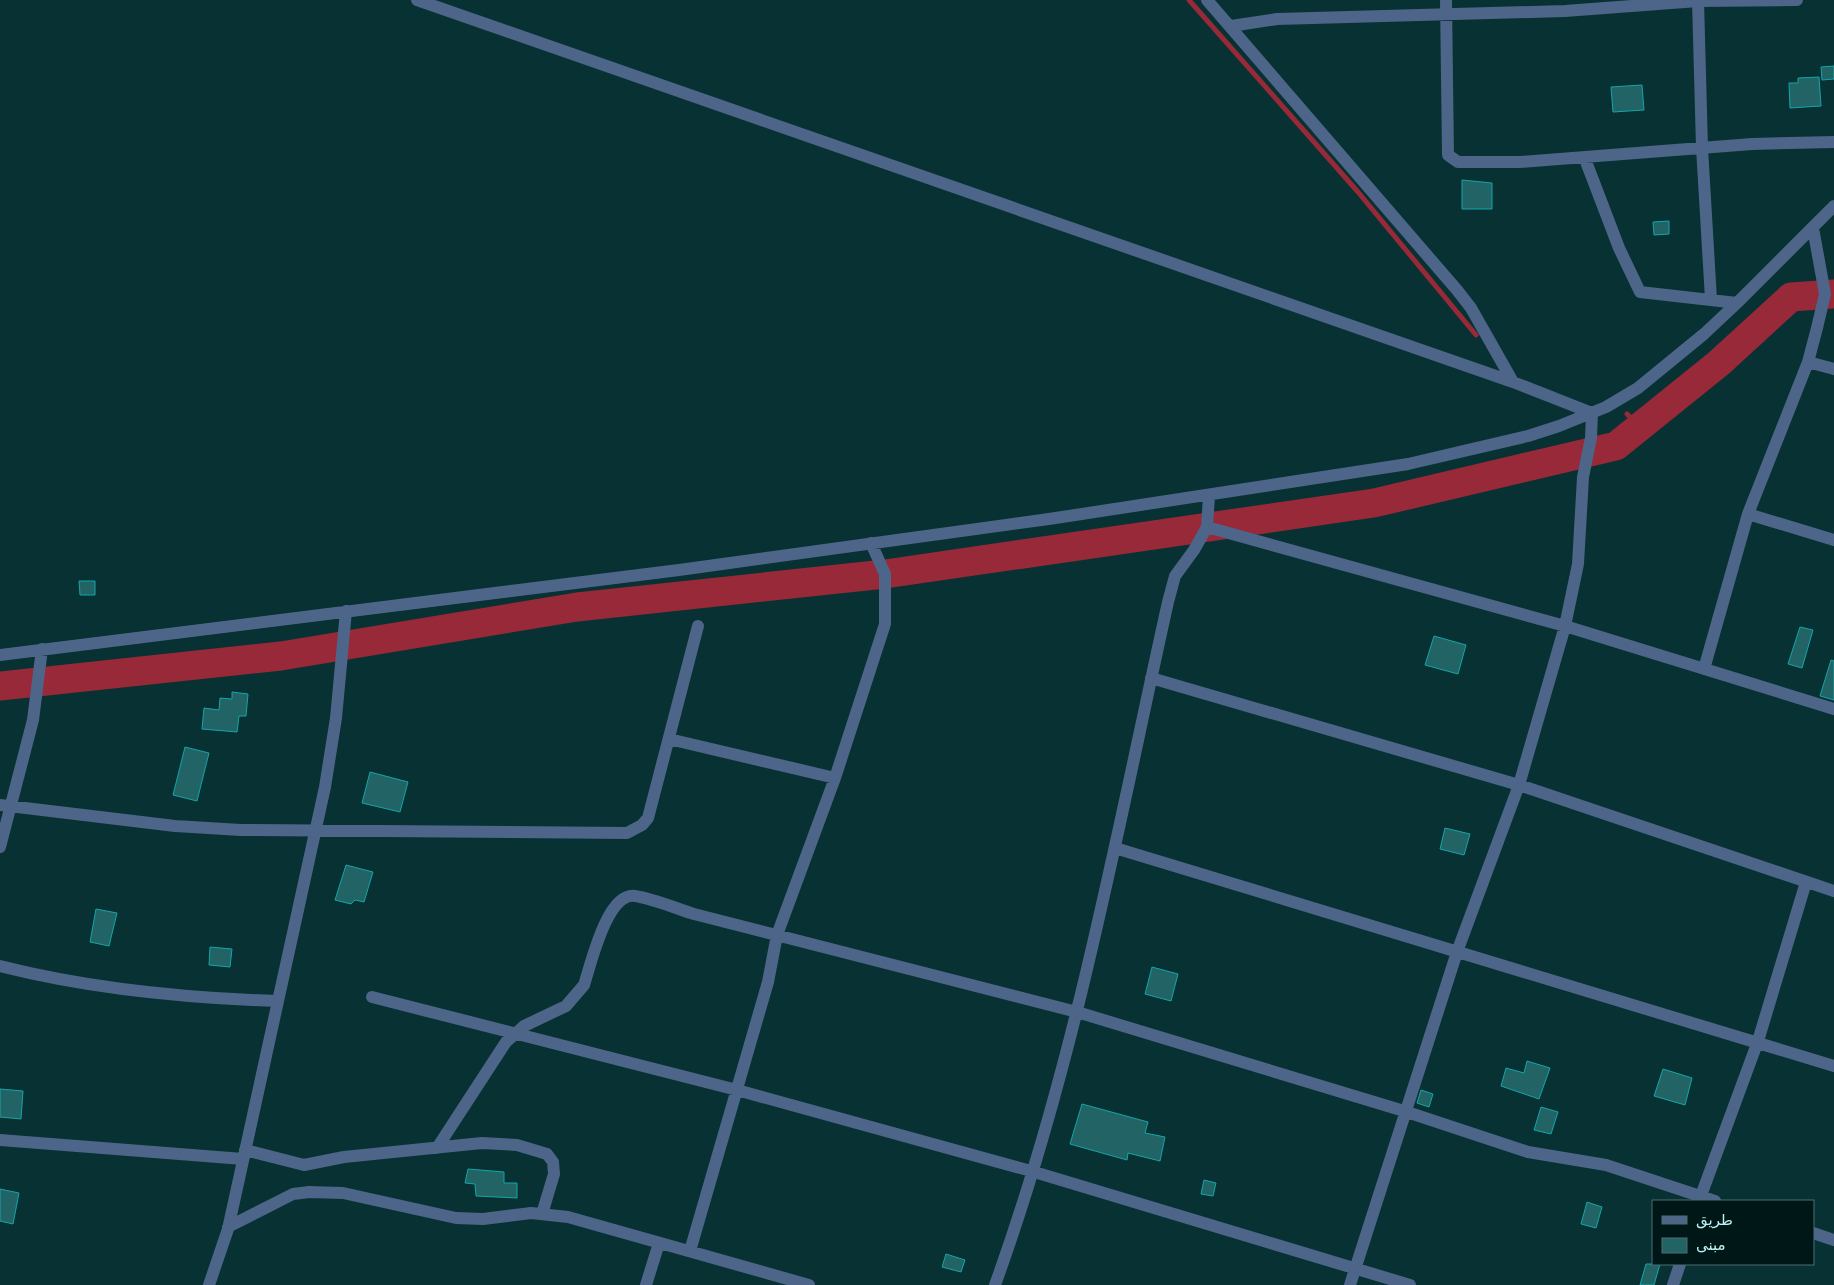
<svg xmlns="http://www.w3.org/2000/svg" width="1834" height="1285" font-family="'DejaVu Sans',Vazirmatn,sans-serif">
<rect width="100%" height="100%" fill="#073132"/>
<g fill="none" stroke-linecap="round" stroke-linejoin="round">
<!-- stream -->
<path stroke="#972938" stroke-width="5" d="M 1189,0 L 1358,192 L 1476,335
M 1627,414 L 1640,427"/>
<!-- river -->
<path stroke="#972938" stroke-width="29" d="M 0,686 L 281,656 L 577,607 L 885,574 L 1374,503 L 1616,446 L 1719,363 L 1791,297 L 1834,294"/>
</g>
<!-- building -->
<path fill="#226466" stroke="#13a6a9" d="M 1834,66 L 1834,79 L 1822,80 L 1821,67 Z
M 1819,77 L 1821,106 L 1790,108 L 1789,83 L 1798,83 L 1798,78 Z
M 1642,85 L 1644,110 L 1613,112 L 1611,87 Z
M 1462,180 L 1492,183 L 1492,209 L 1462,209 Z
M 1669,221 L 1669,234 L 1654,235 L 1653,222 Z
M 79,581 L 95,581 L 95,595 L 80,595 Z
M 1800,627 L 1813,630 L 1802,668 L 1788,664 Z
M 1434,636 L 1466,645 L 1458,674 L 1425,665 Z
M 1831,660 L 1834,661 L 1834,700 L 1820,696 Z
M 232,692 L 248,694 L 246,716 L 239,716 L 237,732 L 202,729 L 204,708 L 219,710 L 220,698 L 232,699 Z
M 185,747 L 209,753 L 197,801 L 173,795 Z
M 370,772 L 408,782 L 400,812 L 362,803 Z
M 1445,828 L 1470,834 L 1464,855 L 1440,849 Z
M 346,865 L 373,872 L 364,902 L 355,900 L 351,904 L 335,900 Z
M 96,909 L 117,913 L 109,946 L 90,942 Z
M 210,947 L 232,949 L 230,967 L 209,965 Z
M 1152,967 L 1178,974 L 1171,1001 L 1145,994 Z
M 1527,1061 L 1550,1068 L 1539,1099 L 1501,1086 L 1506,1068 L 1524,1073 Z
M 1663,1069 L 1692,1078 L 1685,1105 L 1654,1096 Z
M 0,1089 L 23,1091 L 21,1119 L 0,1117 Z
M 1421,1090 L 1433,1094 L 1429,1107 L 1417,1103 Z
M 1082,1104 L 1148,1122 L 1145,1133 L 1165,1137 L 1160,1161 L 1128,1153 L 1127,1160 L 1070,1144 Z
M 1541,1107 L 1558,1112 L 1551,1134 L 1534,1130 Z
M 468,1169 L 504,1172 L 504,1183 L 517,1183 L 517,1198 L 476,1196 L 475,1184 L 465,1183 Z
M 1204,1180 L 1216,1183 L 1213,1196 L 1201,1194 Z
M 0,1189 L 19,1193 L 13,1224 L 0,1221 Z
M 1587,1202 L 1602,1207 L 1596,1228 L 1581,1224 Z
M 946,1254 L 965,1260 L 961,1272 L 942,1267 Z
M 1646,1264 L 1660,1264 L 1654,1285 L 1640,1285 Z"/>
<g fill="none" stroke-linecap="round" stroke-linejoin="round">
<!-- minor -->
<path stroke="#4c6589" stroke-width="12" d="M 417,0 L 1513,382 L 1592,413 L 1591,438 L 1583,477 L 1578,564 L 1565,626 L 1519,785 L 1457,952 L 1350,1285
M 1207,0 L 1457,290 L 1471,308 L 1513,382
M 1446,0 L 1448,155 L 1458,162 L 1520,162 L 1752,144 L 1834,142
M 1698,0 L 1702,148 L 1711,299
M 1231,26 L 1277,19 L 1565,11 L 1698,1 L 1797,0
M 1585,159 L 1619,248 L 1640,292 L 1737,303
M 1808,362 L 1834,369
M 1748,514 L 1834,540
M 1207,527 L 1565,626 L 1834,709
M 0,655 L 679,570 L 1049,519 L 1408,464 L 1528,436 L 1559,426 L 1606,407 L 1638,388 L 1704,334 L 1737,303 L 1834,206
M 1704,669 L 1748,514 L 1808,362 L 1817,328 L 1825,294 L 1813,228
M 1151,678 L 1519,785 L 1834,891
M 669,739 L 835,778
M 0,805 L 175,826 L 241,830 L 627,833 L 642,825 L 648,818 L 698,626
M 0,847 L 33,720 L 42,649
M 1115,848 L 1834,1066
M 0,966 C 91,989 184,998 278,1001
M 372,997 L 737,1090 L 1031,1171 L 1410,1285
M 0,1140 L 243,1159
M 437,1148 L 506,1042 L 524,1026 L 566,1006 L 584,985 C 591,964 607,892 635,896 C 654,899 675,908 694,914 L 1077,1012 L 1404,1111 L 1528,1152 L 1606,1165 L 1715,1201
M 245,1150 L 304,1165 L 344,1157 L 482,1143 L 517,1145 L 547,1154 L 553,1162 L 554,1174 L 542,1214
M 1699,1201 L 1758,1041 L 1806,882
M 228,1227 L 293,1194 L 309,1192 L 343,1193 L 456,1218 L 483,1219 L 531,1213 L 568,1217 L 809,1285
M 1813,1233 L 1834,1240
M 690,1251 L 768,982 L 777,935 L 835,778 L 885,624 L 885,574 L 871,543
M 209,1285 L 228,1229 L 325,787 L 336,718 L 346,611
M 646,1285 L 659,1243
M 995,1285 C 1075,1064 1117,831 1168,602 L 1175,576 L 1194,550 L 1207,527 L 1209,496
M 1673,1285 L 1680,1264"/>
</g>
<!-- legend -->
<rect x="1652" y="1200" width="162" height="65" fill="#001718" stroke="#4c6f70"/>
<rect x="1662" y="1216" width="25" height="8" fill="#4c6589" stroke="#4c6f70"/>
<text x="1696" y="1225" font-size="15" fill="#bef4f5">طريق</text>
<rect x="1662" y="1238" width="25" height="15" fill="#226466" stroke="#4c6f70"/>
<text x="1696" y="1250" font-size="15" fill="#bef4f5">مبنى</text>
</svg>
